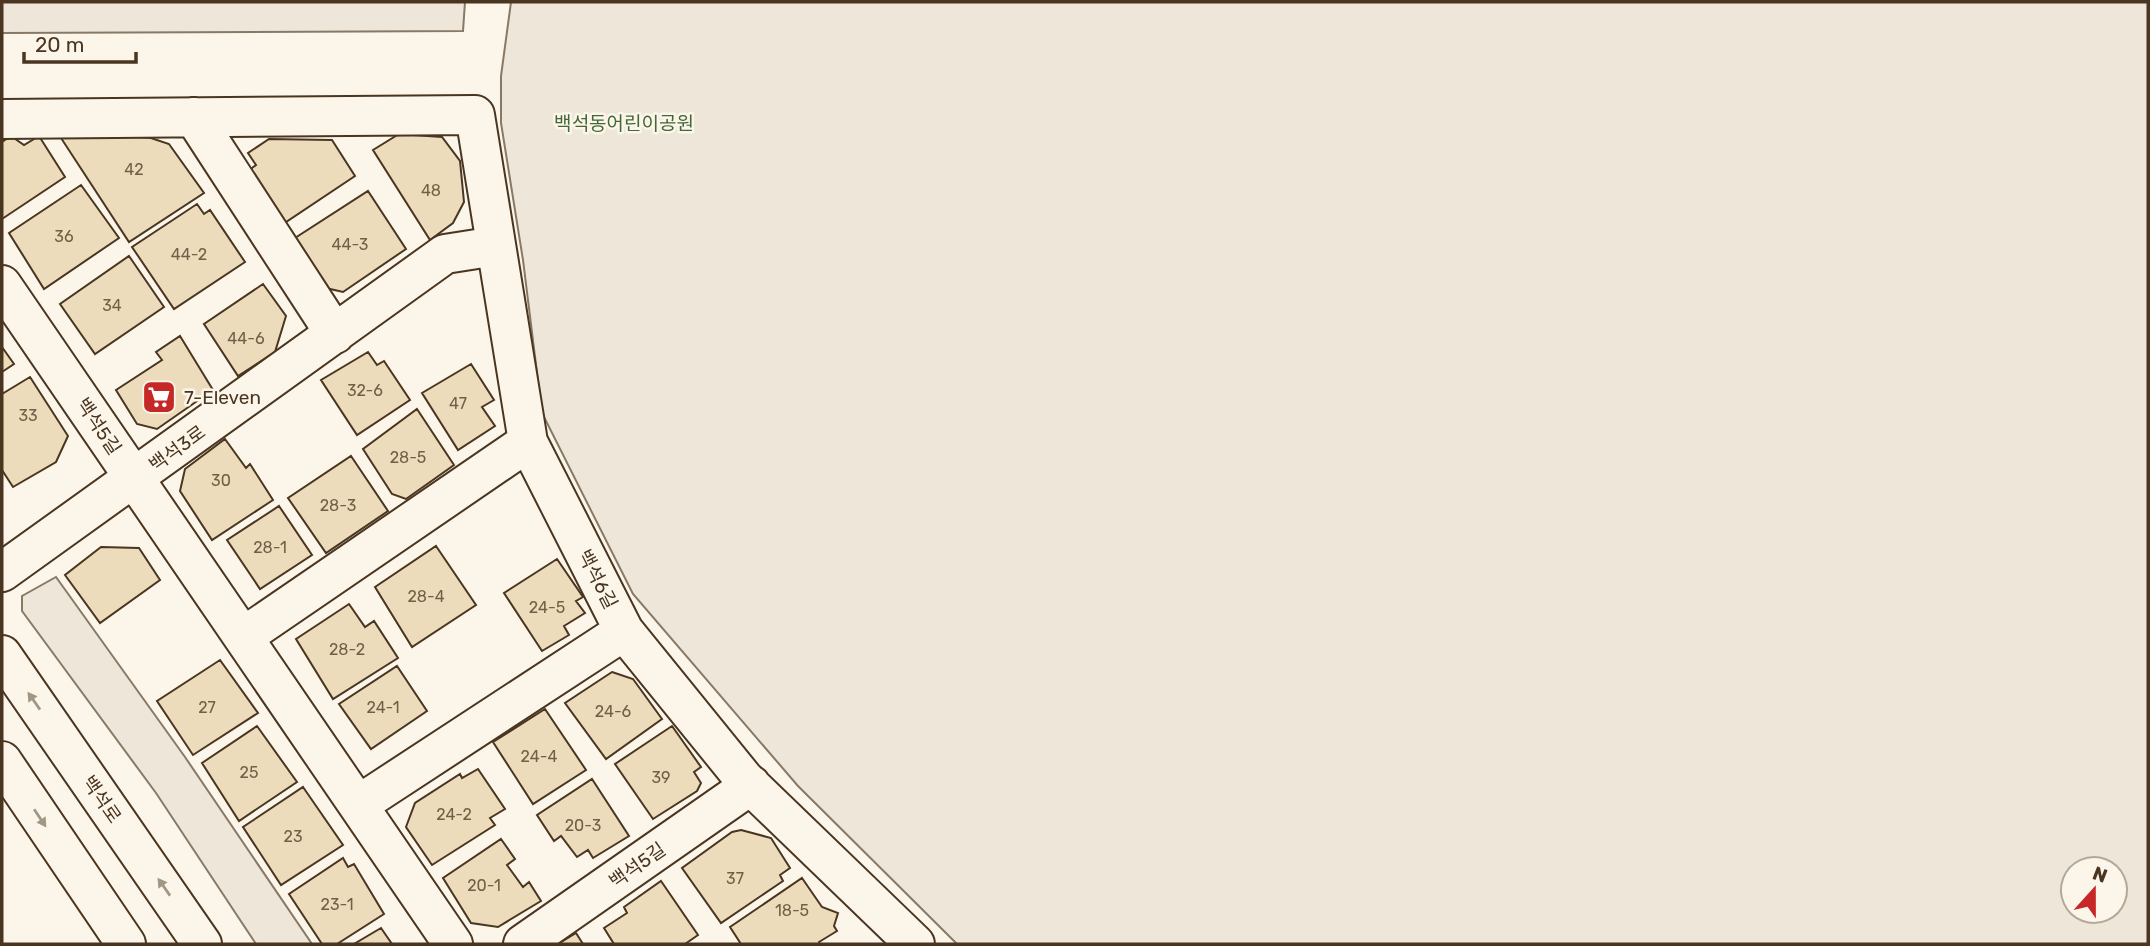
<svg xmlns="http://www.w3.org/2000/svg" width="2150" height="946" font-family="Rubik,'Noto Sans KR',sans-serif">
<rect width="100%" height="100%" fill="#fbf6e9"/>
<!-- green -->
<path fill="#ede6d9" stroke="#887966" stroke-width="2" fill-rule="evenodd" d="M 2,2 L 465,2 L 463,31 L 2,33 Z
M 511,2 L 2148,2 L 2148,944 L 957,944 L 798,786 L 633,594 L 542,413 L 523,260 L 501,123 L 501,76 ZM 2073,869 L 2115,869 L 2115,911 L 2073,911 Z
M 56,577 L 185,757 L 312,944 L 256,944 L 156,793 L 22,611 L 22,596 Z"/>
<!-- building -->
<path fill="#ecdcbc" stroke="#4a3520" stroke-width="2" d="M 399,134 L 442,137 L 460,161 L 464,202 L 453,223 L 430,240 L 373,150 Z
M 112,135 L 151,138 L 169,144 L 204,193 L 129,242 L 61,138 Z
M 11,136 L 24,145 L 39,136 L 65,177 L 2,219 L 2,142 Z
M 269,139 L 332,140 L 355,176 L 283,224 L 248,171 L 256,165 L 248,153 Z
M 81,185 L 119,238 L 44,289 L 9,233 Z
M 368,191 L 406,249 L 343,292 L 326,288 L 295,238 Z
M 197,204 L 204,214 L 210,210 L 245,262 L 174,309 L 132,247 Z
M 129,256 L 164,307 L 95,354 L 60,304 Z
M 263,284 L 286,316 L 275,352 L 238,376 L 204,324 Z
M 180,336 L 213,390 L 157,429 L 137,424 L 116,390 L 162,360 L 156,352 Z
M 2,347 L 14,364 L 2,372 Z
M 368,352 L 377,365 L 384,361 L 410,400 L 357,435 L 321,380 Z
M 471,364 L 494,400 L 482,407 L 495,426 L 458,450 L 422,393 Z
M 30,377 L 68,436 L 56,462 L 13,487 L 2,470 L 2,394 Z
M 417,409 L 454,465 L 406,499 L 392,494 L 363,449 Z
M 225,439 L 246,468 L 250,464 L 273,500 L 212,540 L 180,491 L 185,469 Z
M 351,456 L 388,511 L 326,553 L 288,498 Z
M 279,506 L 312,555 L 260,589 L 227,540 Z
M 436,546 L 476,605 L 412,647 L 375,587 Z
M 101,547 L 139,548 L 160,580 L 100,623 L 65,575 Z
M 557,559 L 583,597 L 576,601 L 585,613 L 564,626 L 569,635 L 542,651 L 504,593 Z
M 349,604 L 365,627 L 374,621 L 398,658 L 333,699 L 296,639 Z
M 220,660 L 258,713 L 193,755 L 157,701 Z
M 397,666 L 427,711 L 371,749 L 339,704 Z
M 612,672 L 633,679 L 662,719 L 606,759 L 565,703 Z
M 545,709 L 586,770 L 533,804 L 493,742 Z
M 257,726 L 297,782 L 239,821 L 202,763 Z
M 672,726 L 701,767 L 694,772 L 701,783 L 697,791 L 653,819 L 615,764 Z
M 478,769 L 505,809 L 490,818 L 495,825 L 432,865 L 406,827 L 415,803 L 460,774 L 462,778 Z
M 592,779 L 629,836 L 593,858 L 588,850 L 577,857 L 561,836 L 554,841 L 537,815 Z
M 303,787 L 343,845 L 281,885 L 243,827 Z
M 741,830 L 771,838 L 790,868 L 780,875 L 783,881 L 721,923 L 682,868 L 732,832 Z
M 501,839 L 515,859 L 507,865 L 523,887 L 529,882 L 541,901 L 498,927 L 471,923 L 443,878 Z
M 343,858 L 348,867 L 354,864 L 384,914 L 337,944 L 322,944 L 289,894 Z
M 802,878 L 822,907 L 838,913 L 834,926 L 837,931 L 819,942 L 820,944 L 741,944 L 730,927 Z
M 661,881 L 698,935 L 685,944 L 614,944 L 604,928 L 627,913 L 624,907 Z
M 381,928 L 392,944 L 354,944 Z
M 576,933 L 583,944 L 558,944 Z"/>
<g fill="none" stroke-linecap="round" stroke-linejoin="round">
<!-- minor casing -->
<g stroke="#4a3520" stroke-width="42">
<path id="minor" d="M 194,117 L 335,334
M 2,119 L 475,115 L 528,442 L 624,631 L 744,779 L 915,944
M 2,285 L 453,944
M 2,572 L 445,254 L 496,246
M 243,637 L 528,442
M 358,805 L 624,631
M 523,944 L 751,785"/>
</g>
<!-- major casing -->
<g stroke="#4a3520" stroke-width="42">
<path id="major" d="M 2,655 L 202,944
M 2,761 L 126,944"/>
</g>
<!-- minor -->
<use href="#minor" stroke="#fbf6e9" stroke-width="38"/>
<!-- major -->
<use href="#major" stroke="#fbf6e9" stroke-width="38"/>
</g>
<!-- one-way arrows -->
<defs><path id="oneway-solid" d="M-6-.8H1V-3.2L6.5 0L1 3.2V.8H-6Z" transform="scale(1.75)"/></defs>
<g fill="#a29684">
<use href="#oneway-solid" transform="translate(34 701) rotate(-125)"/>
<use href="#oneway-solid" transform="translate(40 818) rotate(56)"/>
<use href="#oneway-solid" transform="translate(164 887) rotate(-125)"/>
</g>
<!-- icons -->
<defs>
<g id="supermarket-square" transform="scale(1.75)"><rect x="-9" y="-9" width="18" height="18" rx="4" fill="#c62828" stroke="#fbf6e9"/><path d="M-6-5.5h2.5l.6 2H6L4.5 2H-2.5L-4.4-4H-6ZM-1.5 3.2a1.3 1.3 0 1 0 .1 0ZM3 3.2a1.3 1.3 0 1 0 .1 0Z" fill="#fff"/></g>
</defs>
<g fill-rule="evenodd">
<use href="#supermarket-square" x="159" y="397"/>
</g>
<g text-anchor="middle" stroke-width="5" stroke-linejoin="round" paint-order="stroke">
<!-- number labels -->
<g font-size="16" fill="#725f47">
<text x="134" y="175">42</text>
<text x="431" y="196">48</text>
<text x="64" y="242">36</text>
<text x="350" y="250">44-3</text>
<text x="189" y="260">44-2</text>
<text x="112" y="311">34</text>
<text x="246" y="344">44-6</text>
<text x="365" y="396">32-6</text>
<text x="458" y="409">47</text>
<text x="28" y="421">33</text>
<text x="408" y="463">28-5</text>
<text x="221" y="486">30</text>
<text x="338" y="511">28-3</text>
<text x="270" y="553">28-1</text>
<text x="426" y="602">28-4</text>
<text x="547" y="613">24-5</text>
<text x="347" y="655">28-2</text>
<text x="207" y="713">27</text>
<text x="383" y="713">24-1</text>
<text x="613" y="717">24-6</text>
<text x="539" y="762">24-4</text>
<text x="249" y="778">25</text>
<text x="661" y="783">39</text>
<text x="454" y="820">24-2</text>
<text x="583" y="831">20-3</text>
<text x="293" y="842">23</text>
<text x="735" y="884">37</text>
<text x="484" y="891">20-1</text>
<text x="337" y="910">23-1</text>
<text x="792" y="916">18-5</text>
</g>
<!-- park labels -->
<g font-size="19" fill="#436837" stroke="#fbf6e9">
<text x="624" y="130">백석동어린이공원</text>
</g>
<!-- poi labels -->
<g font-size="19" fill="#4a3520" stroke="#fbf6e9" text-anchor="start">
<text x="184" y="404">7-Eleven</text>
</g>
<!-- street labels -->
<g font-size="19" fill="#4a3520" stroke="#fbf6e9">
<text transform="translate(99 426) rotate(56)" y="7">백석5길</text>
<text transform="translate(177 448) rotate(-36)" y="7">백석3로</text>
<text transform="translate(598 579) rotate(63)" y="7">백석6길</text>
<text transform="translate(102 799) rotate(55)" y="7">백석로</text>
<text transform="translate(637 865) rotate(-35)" y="7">백석5길</text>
</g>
</g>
<!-- border -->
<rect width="2150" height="946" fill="none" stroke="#4a3520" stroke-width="7"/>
<!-- north arrow -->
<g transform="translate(2094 890) rotate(21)"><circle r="33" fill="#fbf6e9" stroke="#b4a999" stroke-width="2"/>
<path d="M0-5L12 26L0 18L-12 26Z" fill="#c62828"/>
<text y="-10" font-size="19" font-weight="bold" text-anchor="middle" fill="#4a3520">N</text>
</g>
<!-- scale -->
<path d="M24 52v10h112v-10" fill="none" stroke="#4a3520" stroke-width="3.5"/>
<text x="35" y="52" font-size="21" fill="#4a3520" stroke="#fbf6e9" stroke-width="5" paint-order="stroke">20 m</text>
</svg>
